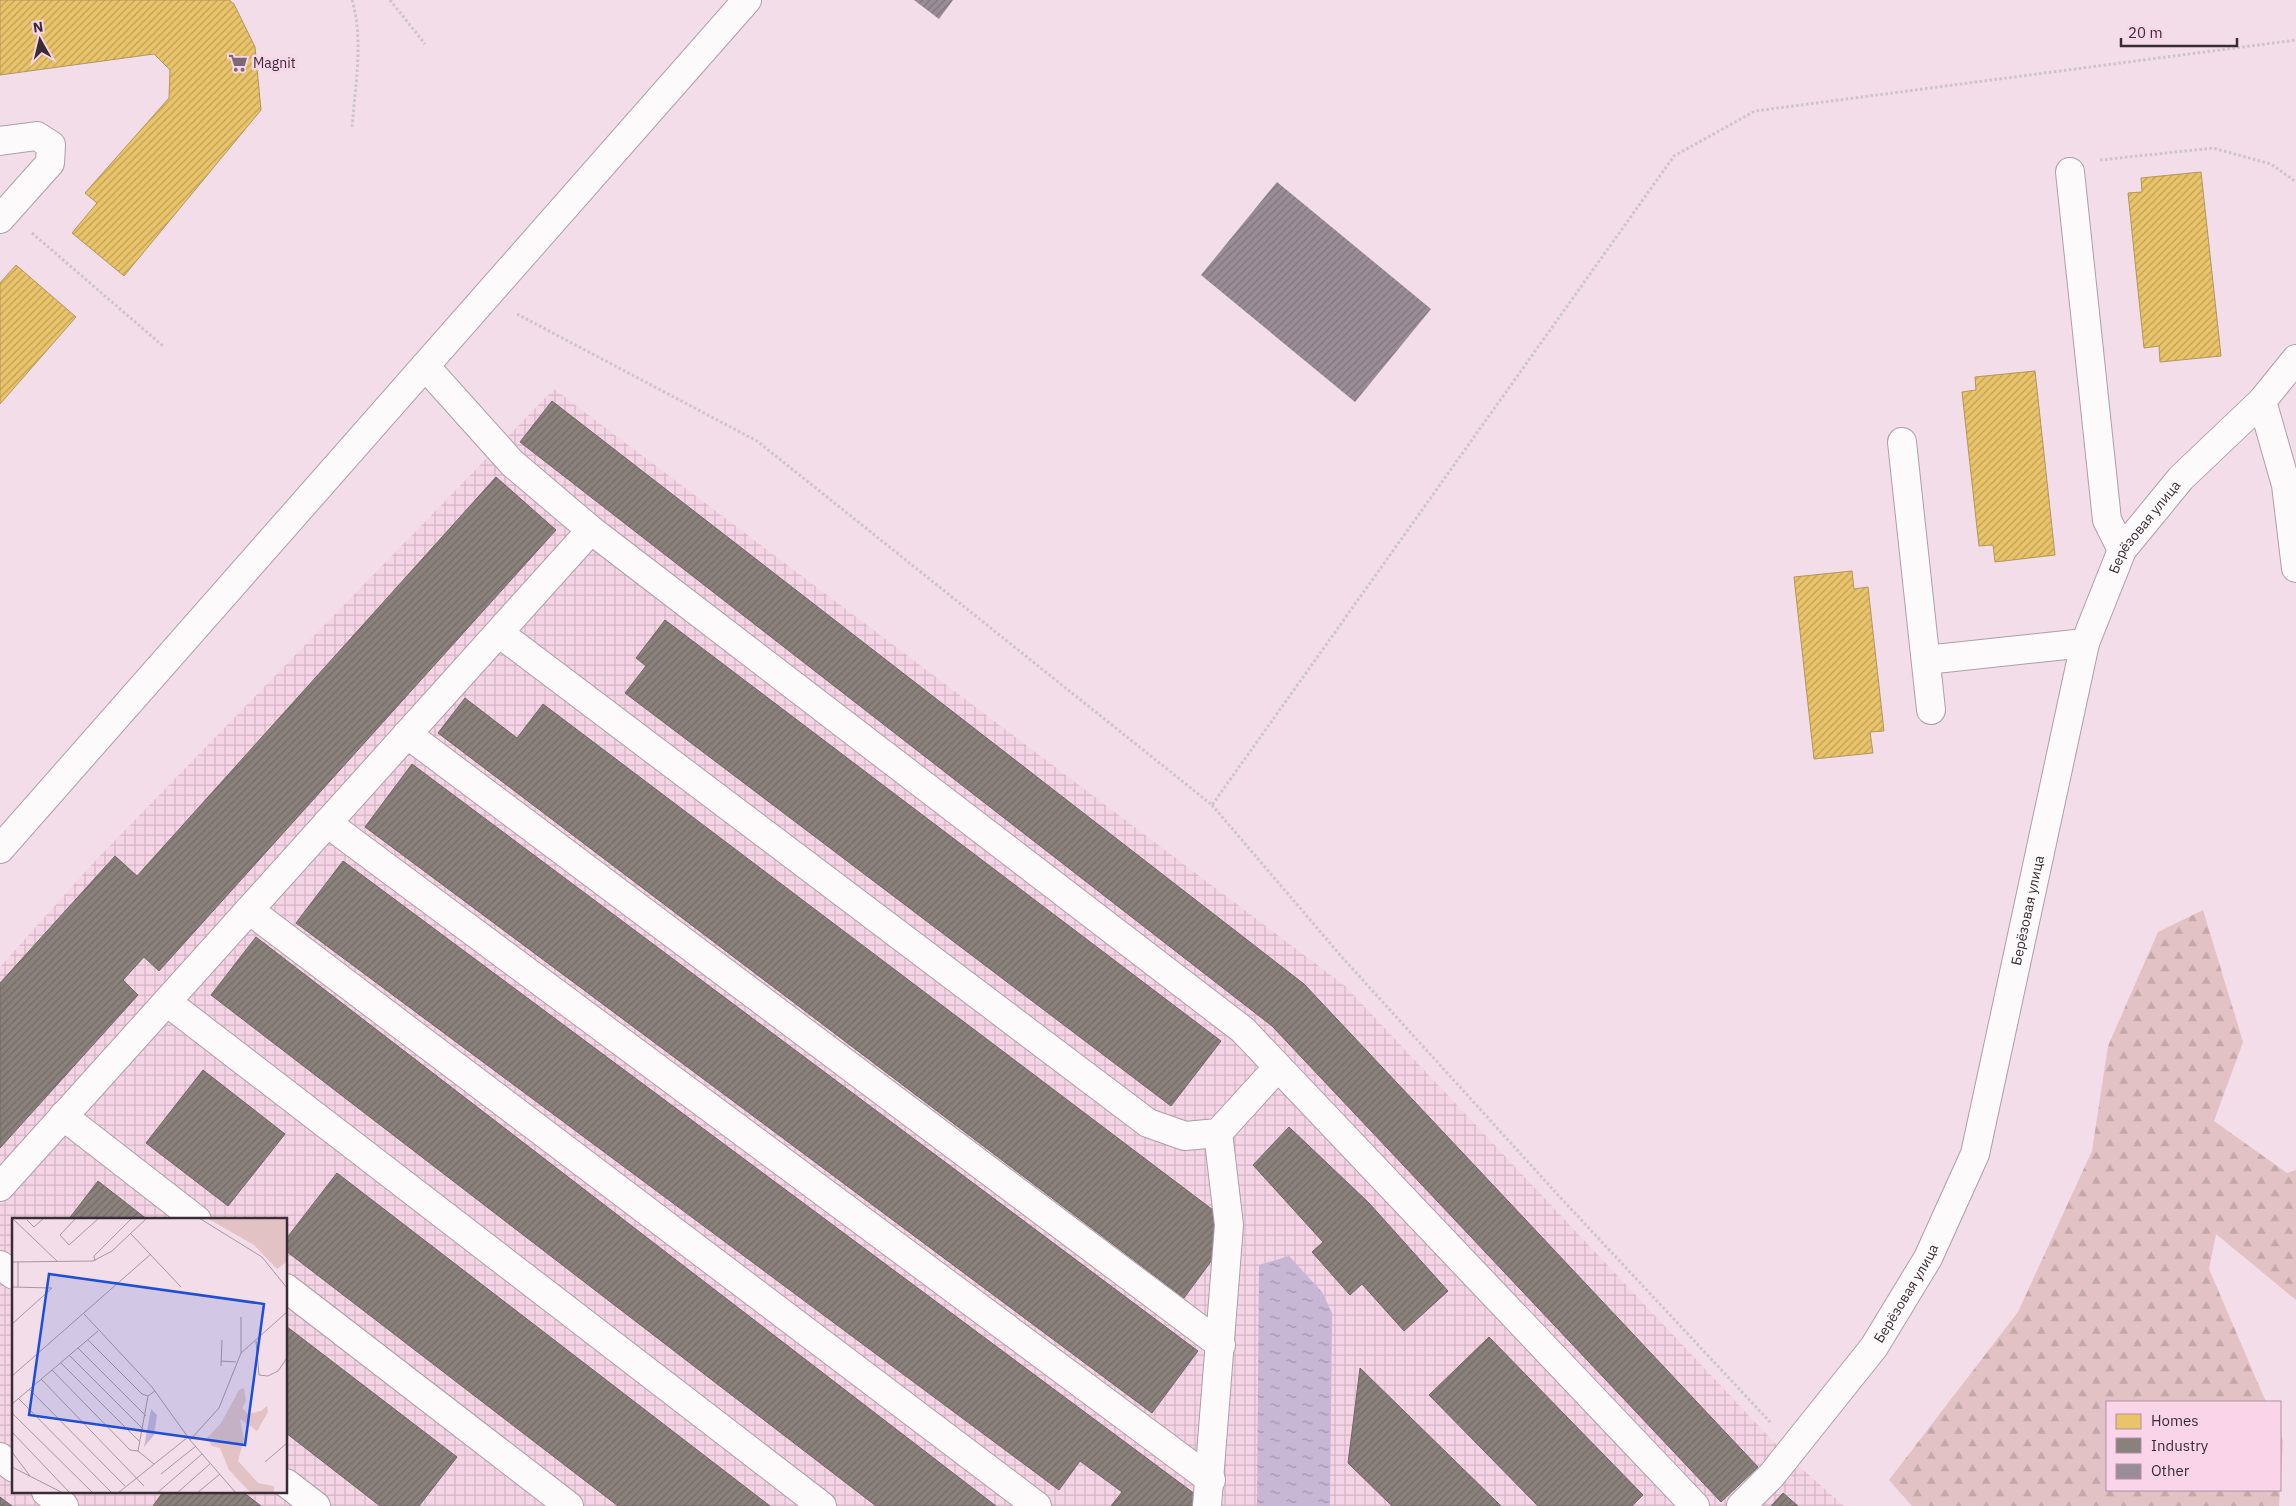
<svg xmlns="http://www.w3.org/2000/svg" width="2296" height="1506" font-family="'IBM Plex Sans',sans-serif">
<defs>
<pattern id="industrial-grid" width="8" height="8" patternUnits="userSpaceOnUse" patternTransform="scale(1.25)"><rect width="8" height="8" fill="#f5d4e5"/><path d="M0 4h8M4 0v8" fill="none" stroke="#d3b6c5"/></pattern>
<pattern id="forest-firs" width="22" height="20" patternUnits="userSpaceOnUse" patternTransform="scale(1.25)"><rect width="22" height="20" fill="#e2c2c4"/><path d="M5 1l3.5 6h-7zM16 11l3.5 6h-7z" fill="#c3a7a9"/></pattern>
<pattern id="water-ripples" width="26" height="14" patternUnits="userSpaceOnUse" patternTransform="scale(1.25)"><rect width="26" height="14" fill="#c8b6d5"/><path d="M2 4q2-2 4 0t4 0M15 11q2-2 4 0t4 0" fill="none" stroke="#a394ae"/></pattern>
<pattern id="homes-hatch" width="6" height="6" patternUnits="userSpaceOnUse" patternTransform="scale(1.25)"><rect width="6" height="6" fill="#e9c46a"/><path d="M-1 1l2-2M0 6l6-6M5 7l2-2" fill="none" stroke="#be9f58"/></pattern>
<pattern id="industry-hatch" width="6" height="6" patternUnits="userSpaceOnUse" patternTransform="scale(1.25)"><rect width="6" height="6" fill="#8a817c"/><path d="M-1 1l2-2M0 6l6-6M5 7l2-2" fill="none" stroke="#726a66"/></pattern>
<pattern id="building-hatch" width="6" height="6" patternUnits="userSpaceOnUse" patternTransform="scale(1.25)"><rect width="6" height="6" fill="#9b8d97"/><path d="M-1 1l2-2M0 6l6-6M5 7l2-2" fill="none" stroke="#7f737c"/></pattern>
</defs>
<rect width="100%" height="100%" fill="#f2dde8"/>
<!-- industrial -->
<path fill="url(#industrial-grid)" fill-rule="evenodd" d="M 554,389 L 1344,985 L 1785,1454 L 1844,1506 L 0,1506 L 0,967 L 95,861 ZM 14,1220 L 286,1220 L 286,1492 L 14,1492 Z"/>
<!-- forest -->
<path fill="url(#forest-firs)" d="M 2203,910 L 2243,1042 L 2214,1121 L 2287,1173 L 2296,1170 L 2296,1300 L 2216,1234 L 2209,1269 L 2266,1402 L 2107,1402 L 2107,1490 L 2280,1490 L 2280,1433 L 2283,1441 L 2279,1506 L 1912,1506 L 1889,1480 L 2018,1312 L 2092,1151 L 2108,1046 L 2158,932 Z"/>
<!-- water -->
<path fill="url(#water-ripples)" d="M 1289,1256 L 1322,1292 L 1332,1313 L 1330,1506 L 1257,1506 L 1259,1265 Z"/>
<!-- homes -->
<path fill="url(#homes-hatch)" stroke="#b4965a" d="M 0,0 L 229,0 L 234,4 L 255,47 L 261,110 L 124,276 L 72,233 L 97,203 L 85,193 L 169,98 L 170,70 L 154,54 L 0,75 Z
M 2201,172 L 2221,356 L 2160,362 L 2159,346 L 2144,348 L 2128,193 L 2142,192 L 2141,178 Z
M 16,265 L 76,317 L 0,404 L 0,283 Z
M 2035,371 L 2055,555 L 1995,562 L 1993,545 L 1979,546 L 1962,392 L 1976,390 L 1975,377 Z
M 1852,571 L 1854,589 L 1868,587 L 1884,731 L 1870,732 L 1873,753 L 1814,759 L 1794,577 Z"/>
<!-- industry -->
<path fill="url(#industry-hatch)" stroke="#726866" d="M 552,401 L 1304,984 L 1758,1467 L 1721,1502 L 1272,1026 L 520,442 Z
M 496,477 L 556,530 L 159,971 L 144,957 L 123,980 L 138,995 L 0,1148 L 0,983 L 115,856 L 137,876 Z
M 665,620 L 1221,1041 L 1171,1106 L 625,693 L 646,666 L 636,658 Z
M 465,698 L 517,738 L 543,704 L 1217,1213 L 1212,1260 L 1184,1298 L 438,733 Z
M 412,764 L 1198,1351 L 1152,1413 L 365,827 Z
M 343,861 L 1199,1497 L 1192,1506 L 1111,1506 L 1122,1492 L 1080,1461 L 1059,1490 L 296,923 Z
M 256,937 L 996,1506 L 876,1506 L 211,995 Z
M 203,1070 L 285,1134 L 228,1206 L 146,1143 Z
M 1289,1127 L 1369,1203 L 1448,1291 L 1404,1331 L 1362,1284 L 1350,1295 L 1312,1252 L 1323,1242 L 1253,1165 Z
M 337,1173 L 770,1506 L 618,1506 L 286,1251 L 286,1239 Z
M 98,1181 L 148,1220 L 68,1220 Z
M 286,1326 L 457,1457 L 419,1506 L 380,1506 L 286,1433 Z
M 1489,1337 L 1643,1495 L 1632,1506 L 1538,1506 L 1429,1395 Z
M 1360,1368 L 1501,1506 L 1392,1506 L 1348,1463 Z
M 163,1492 L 243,1492 L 261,1506 L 153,1506 Z
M 1783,1493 L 1798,1506 L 1771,1506 Z
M 0,1497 L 12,1506 L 0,1506 Z"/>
<!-- building -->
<path fill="url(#building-hatch)" d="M 914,0 L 953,0 L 939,19 Z
M 1277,182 L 1431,309 L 1355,402 L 1201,275 Z"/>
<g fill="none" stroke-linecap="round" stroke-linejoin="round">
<!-- minor casing -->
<g stroke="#ae9ea7" stroke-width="30">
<g id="minor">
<path d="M 0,141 L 37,136 L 51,145 L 50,163 L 0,219"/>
<path d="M 2070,172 L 2107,520 L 2122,550"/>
<path d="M 425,366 L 512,463 L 591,530 L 1243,1030 L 1695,1506"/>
<path d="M 2262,401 L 2286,485 L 2296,568"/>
<path d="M 1902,442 L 1931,710"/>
<path d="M 499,633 L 1148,1123 L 1185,1136 L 1218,1133 L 1278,1067"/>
<path d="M 1926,660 L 2085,643"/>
<path d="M 407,734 L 1221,1345"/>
<path d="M 327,823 L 1211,1480"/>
<path d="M 0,849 L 747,0"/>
<path d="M 249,910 L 1037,1506"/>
<path d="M 167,1002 L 822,1506"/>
<path d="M 63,1116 L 197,1220"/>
<path d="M 0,1187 L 591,530"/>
<path d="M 0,1265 L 14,1275"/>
<path d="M 286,1288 L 569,1506"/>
<path d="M 0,1457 L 14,1468"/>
<path d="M 286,1483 L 316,1506"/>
<path d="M 46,1492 L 64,1506"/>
<path d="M 1207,1506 L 1229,1225 L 1218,1133"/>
<path id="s1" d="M 1741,1506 L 1771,1476 L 1874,1347 L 1928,1258 L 1975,1154 L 2085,643 L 2122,550 L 2181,478 L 2262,401 L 2296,359"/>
</g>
</g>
<!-- path -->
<path stroke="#ccc4c8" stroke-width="3" stroke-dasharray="2.5 2.5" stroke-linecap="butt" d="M 352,0 C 364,40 355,87 352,128
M 390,0 L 425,44
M 2100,160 L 2213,148 L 2271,164 L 2296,182
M 32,233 L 163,346
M 517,314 L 757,441 L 1212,805 L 1674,156 L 1755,111 L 2296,40
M 1212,805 L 1341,956 L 1558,1195 L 1770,1422"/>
<!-- minor -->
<use href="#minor" stroke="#fdfafc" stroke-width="28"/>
</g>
<!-- icons -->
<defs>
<g id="supermarket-bare" transform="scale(1.5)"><path d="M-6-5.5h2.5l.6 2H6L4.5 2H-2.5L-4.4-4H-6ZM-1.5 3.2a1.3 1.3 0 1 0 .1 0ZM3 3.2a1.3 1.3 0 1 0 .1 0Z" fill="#7a6a73" stroke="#fad5e9" stroke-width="2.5" paint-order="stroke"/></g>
</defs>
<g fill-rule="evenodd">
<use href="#supermarket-bare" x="238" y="63"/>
</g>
<g text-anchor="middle" stroke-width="5" stroke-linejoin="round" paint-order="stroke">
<!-- poi labels -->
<g font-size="14" fill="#3a2c34" stroke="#fad5e9" text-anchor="start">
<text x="253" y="68">Magnit</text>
</g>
<!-- street labels -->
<g font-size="14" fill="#3a2c34" stroke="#fad5e9">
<text dy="5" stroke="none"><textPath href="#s1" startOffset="1080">Берёзовая улица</textPath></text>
<text dy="5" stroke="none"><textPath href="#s1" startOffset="675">Берёзовая улица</textPath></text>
<text dy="5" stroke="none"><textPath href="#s1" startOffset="270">Берёзовая улица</textPath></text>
</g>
</g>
<!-- overview -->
<g transform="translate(12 1218)">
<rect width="275" height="275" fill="#f2dde8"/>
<path d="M 232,170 L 234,183 L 230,190 L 236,196 L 249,193 L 255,188 L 256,194 L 245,213 L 228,201 L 232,221 L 226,243 L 246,265 L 262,268 L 262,275 L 239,275 L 217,252 L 208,230 L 200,228 L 195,220 L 209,205 L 227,172 Z" fill="#e2c2c4"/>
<path d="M 195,0 L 275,0 L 275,44 L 265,51 L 242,27 Z" fill="#e2c2c4"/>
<path d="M 139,191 L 145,197 L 142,217 L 132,229 Z" fill="#c8b6d5"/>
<path fill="none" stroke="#a896a0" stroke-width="1" d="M 0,0 L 46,44M 64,0 L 48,17 L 57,27 L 87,0M 187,0 L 250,39 L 275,70M 15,2 L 22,9 L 32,0M 119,16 L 169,69M 83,43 L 82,38 L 120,0M 0,44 L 81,43 L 100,33 L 135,0M 0,69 L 40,70 L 0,106M 6,69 L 6,44M 72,96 L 140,169 L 178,222 L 224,275M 76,122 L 130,176 L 136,178 L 143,173M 244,123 L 247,157 L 256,158 L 266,153 L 275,140M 66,130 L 134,198M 229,135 L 229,99M 57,137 L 131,211M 209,143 L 224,144M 49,145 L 127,223M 209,148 L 210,122M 40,152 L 118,232 L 126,233 L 142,246M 0,158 L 139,36M 29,161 L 132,268M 17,171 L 113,268M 6,180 L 100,275M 0,186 L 86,113M 0,195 L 81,275M 0,214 L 58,275M 178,222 L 207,190 L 229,135 L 275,94M 126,233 L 136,178M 0,234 L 18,258M 253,244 L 275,225M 0,249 L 51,275M 149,256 L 184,228M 106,275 L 176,219M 145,275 L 190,236M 165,275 L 199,245M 185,275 L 208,256"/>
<path fill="#1d4ed8" fill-opacity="0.15" stroke="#1d4ed8" stroke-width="2.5" d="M 37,56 L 252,86 L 233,227 L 17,197 Z"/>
<rect width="275" height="275" fill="none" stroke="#3a2c34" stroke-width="2.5"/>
</g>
<!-- legend -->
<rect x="2106" y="1401" width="175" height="90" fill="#fad5e9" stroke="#ad91a1"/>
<rect x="2116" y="1414" width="25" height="15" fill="#e9c46a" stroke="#ad91a1"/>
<text x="2151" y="1426" font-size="15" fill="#3a2c34">Homes</text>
<rect x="2116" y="1438" width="25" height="15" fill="#8a817c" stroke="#ad91a1"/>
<text x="2151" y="1451" font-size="15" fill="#3a2c34">Industry</text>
<rect x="2116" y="1464" width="25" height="15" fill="#9b8d97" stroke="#ad91a1"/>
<text x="2151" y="1476" font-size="15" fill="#3a2c34">Other</text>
<!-- north arrow -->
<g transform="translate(40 40) rotate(352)" stroke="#fad5e9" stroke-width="4" paint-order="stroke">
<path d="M0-4L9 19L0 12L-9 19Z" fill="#3a2c34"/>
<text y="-8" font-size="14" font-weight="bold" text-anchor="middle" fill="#3a2c34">N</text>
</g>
<!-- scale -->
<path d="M2121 38v8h116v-8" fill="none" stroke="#3a2c34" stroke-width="2.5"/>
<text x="2128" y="38" font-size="15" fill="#3a2c34" stroke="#fad5e9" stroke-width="4" paint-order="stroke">20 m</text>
</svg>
